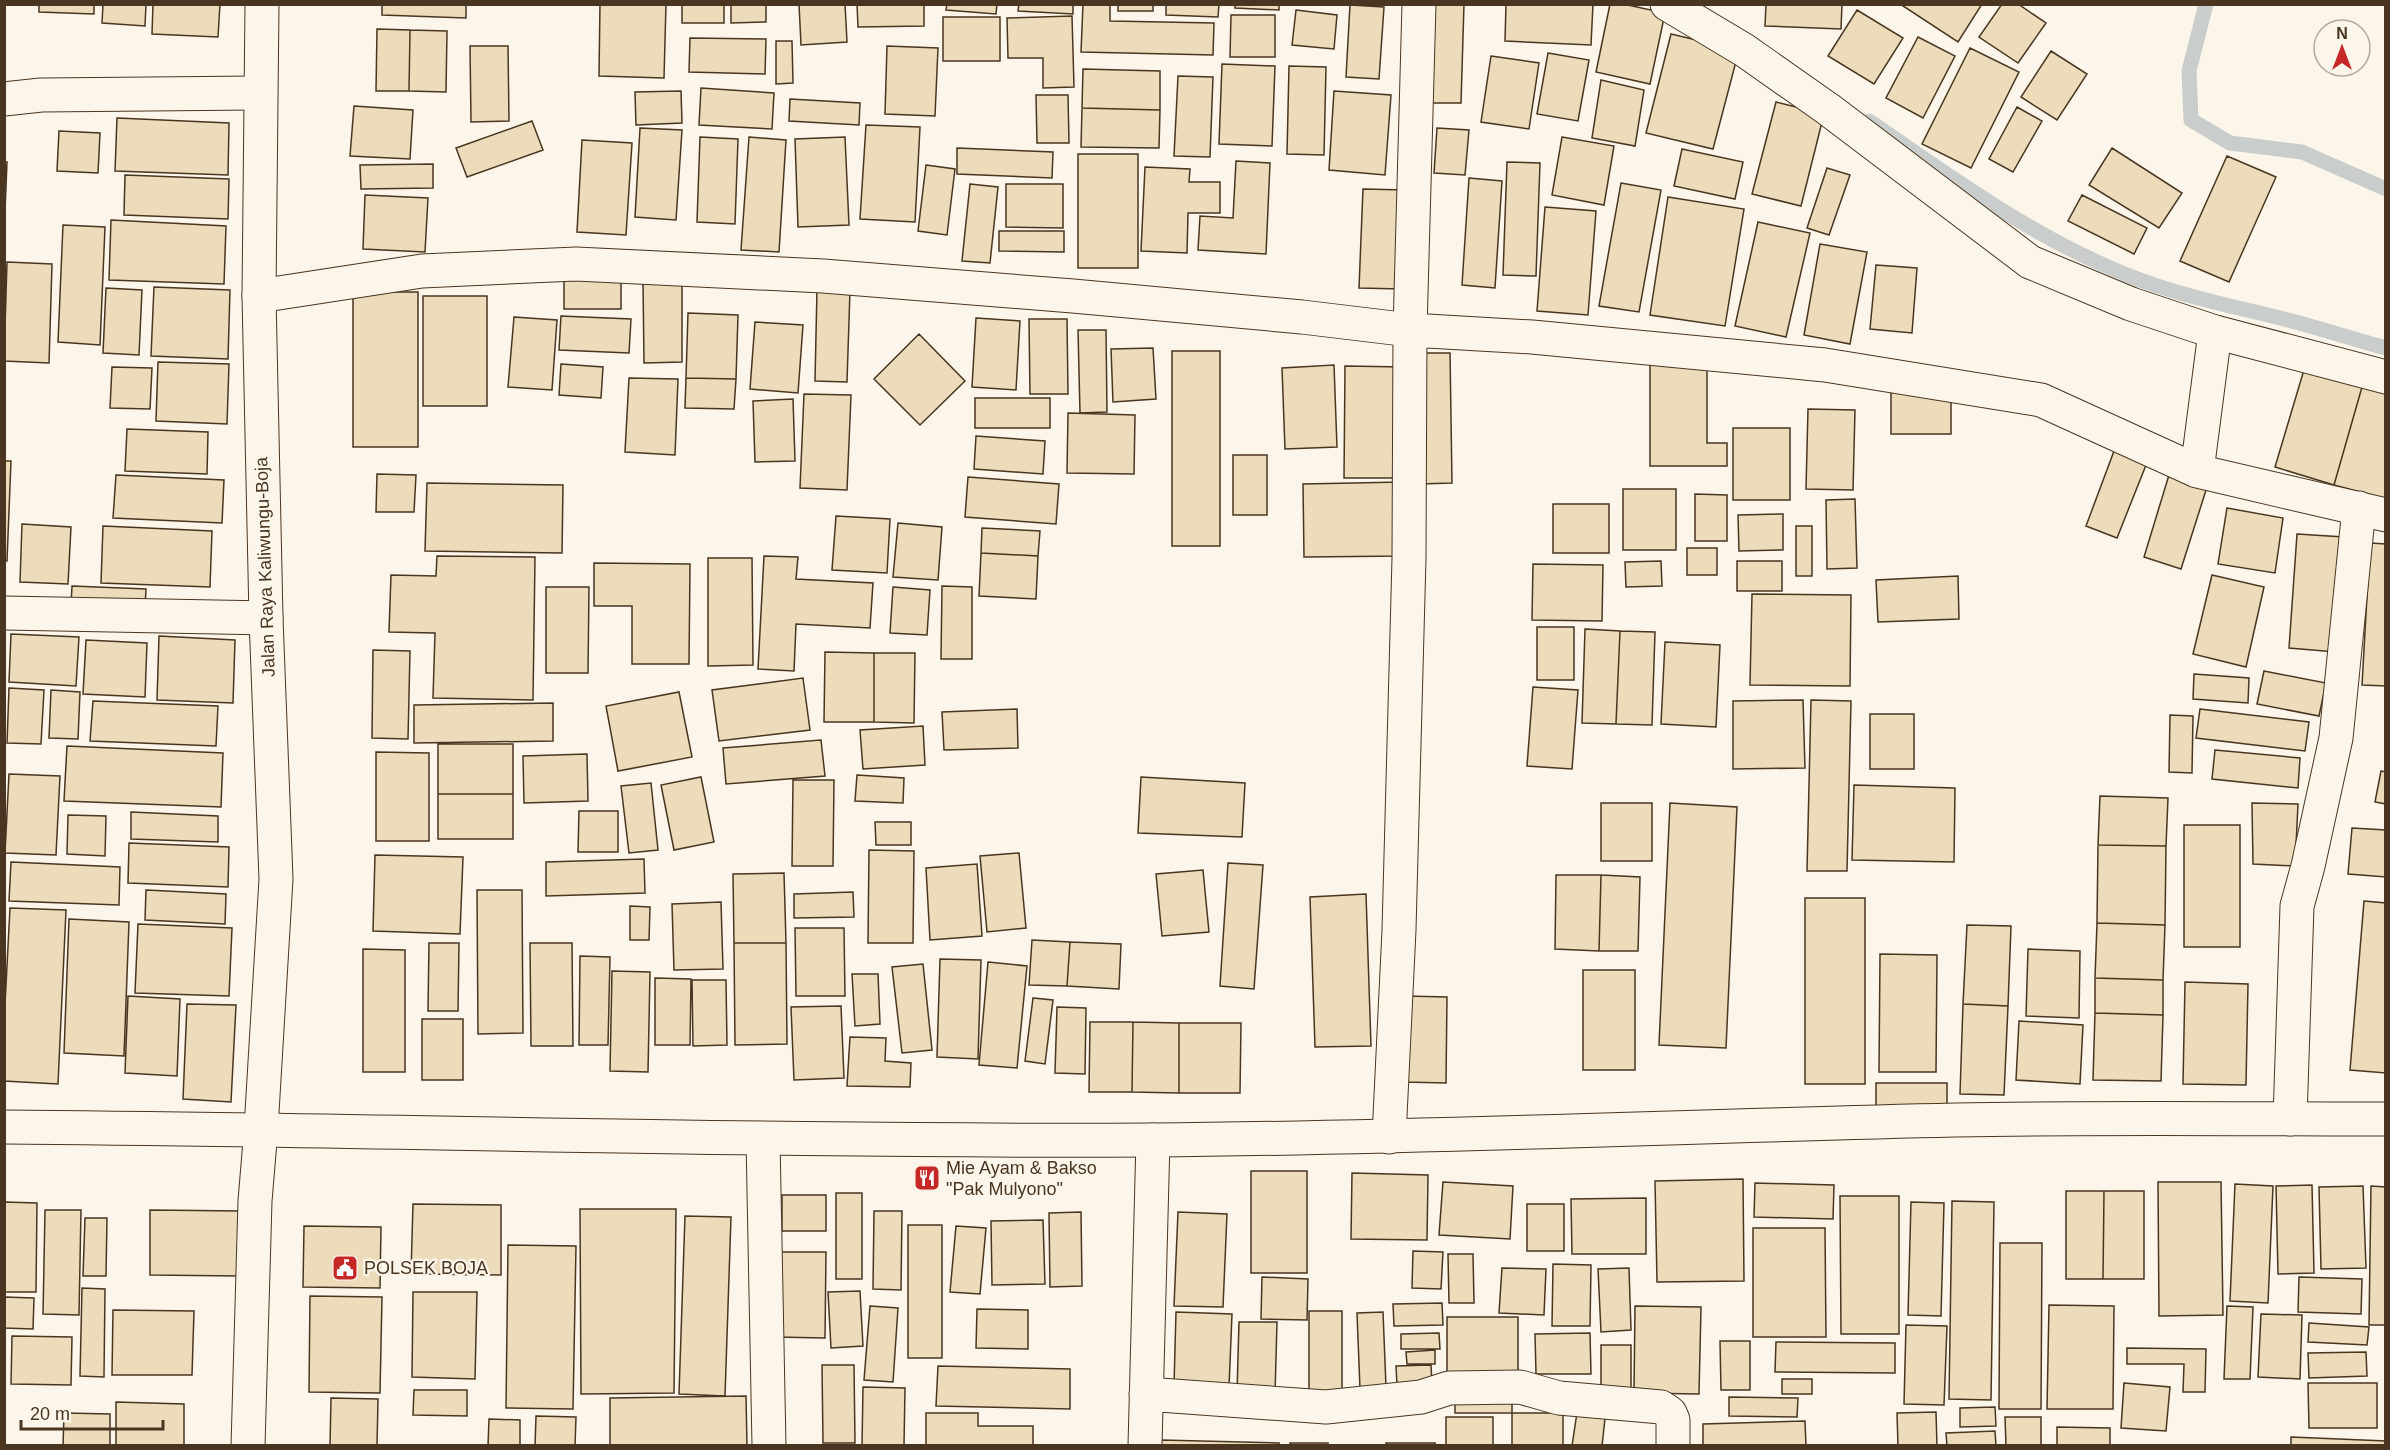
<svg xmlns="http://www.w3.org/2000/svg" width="2390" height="1450" font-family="Arial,sans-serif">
<rect width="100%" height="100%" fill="#fbf6e9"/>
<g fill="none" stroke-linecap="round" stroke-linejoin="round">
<!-- stream -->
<path stroke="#c9cecd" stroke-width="15" d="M 2206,4 L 2189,71 L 2191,120 L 2230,143 L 2302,152 L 2386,189
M 1869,121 C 1946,173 2021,229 2106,266 C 2160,291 2218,303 2276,317 C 2313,326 2349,338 2386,348"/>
</g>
<!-- building -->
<path fill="#ecdcbc" stroke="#4a3520" stroke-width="1.5" d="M 39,4 L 94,4 L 94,14 L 39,12 Z
M 103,4 L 146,4 L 145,26 L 102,23 Z
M 153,4 L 220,4 L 218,37 L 152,34 Z
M 382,4 L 466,4 L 466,18 L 382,15 Z
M 600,4 L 666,4 L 664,78 L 599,76 Z
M 682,4 L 724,4 L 724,23 L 682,23 Z
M 731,4 L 766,4 L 766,22 L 731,23 Z
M 799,4 L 845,4 L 847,42 L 801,45 Z
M 857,4 L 924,4 L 924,26 L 858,27 Z
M 947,4 L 997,4 L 996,14 L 946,10 Z
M 1019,4 L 1073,4 L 1073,14 L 1018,11 Z
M 1083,4 L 1110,4 L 1110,21 L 1214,23 L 1213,55 L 1081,52 Z
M 1118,4 L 1153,4 L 1153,11 L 1118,11 Z
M 1166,4 L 1219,4 L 1218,17 L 1166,15 Z
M 1235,4 L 1279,4 L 1279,10 L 1235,8 Z
M 1423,4 L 1464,4 L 1461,103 L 1420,103 Z
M 1506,4 L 1593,4 L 1591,45 L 1505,41 Z
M 1610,4 L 1623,4 L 1665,13 L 1650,84 L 1596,72 Z
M 1766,4 L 1842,4 L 1841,29 L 1765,26 Z
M 1900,4 L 1982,4 L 1958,42 Z
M 2002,4 L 2018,4 L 2046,23 L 2018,63 L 1979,37 Z
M 1350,5 L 1384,7 L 1379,79 L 1346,77 Z
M 1296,10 L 1337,15 L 1334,49 L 1292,45 Z
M 1857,10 L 1903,38 L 1874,84 L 1828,56 Z
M 1231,15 L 1275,15 L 1275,57 L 1230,57 Z
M 1072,16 L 1074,87 L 1043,88 L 1043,58 L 1008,58 L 1007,18 Z
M 943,17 L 1000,17 L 1000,61 L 943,61 Z
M 377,29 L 410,30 L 409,91 L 376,91 Z
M 410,30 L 447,31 L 446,92 L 409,91 Z
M 1671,34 L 1739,50 L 1713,149 L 1646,133 Z
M 1918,37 L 1955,56 L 1923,118 L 1886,98 Z
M 690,38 L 766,39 L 765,74 L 689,72 Z
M 776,41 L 792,41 L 793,83 L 776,84 Z
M 470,46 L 508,46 L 509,121 L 471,122 Z
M 887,46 L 938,48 L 935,116 L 885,114 Z
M 1970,48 L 2019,72 L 1971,168 L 1922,144 Z
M 2051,51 L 2087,74 L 2057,120 L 2021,97 Z
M 1548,53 L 1589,60 L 1578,121 L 1537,114 Z
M 1491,56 L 1539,63 L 1529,129 L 1481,122 Z
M 1222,64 L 1275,66 L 1272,146 L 1219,144 Z
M 1289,66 L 1326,67 L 1324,155 L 1287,154 Z
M 1083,69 L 1160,71 L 1160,110 L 1082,108 Z
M 1178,76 L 1213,77 L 1210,157 L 1174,156 Z
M 1601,80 L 1644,90 L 1635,146 L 1592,138 Z
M 701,88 L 774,93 L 772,129 L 699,125 Z
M 681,91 L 682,123 L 636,125 L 635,92 Z
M 1334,91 L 1391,95 L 1385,175 L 1329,170 Z
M 1036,95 L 1068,95 L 1069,143 L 1037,143 Z
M 790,99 L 860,103 L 859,125 L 789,121 Z
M 1776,102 L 1824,114 L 1801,206 L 1752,194 Z
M 354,106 L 413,110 L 410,159 L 350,156 Z
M 2017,107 L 2042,121 L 2013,172 L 1989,159 Z
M 1082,108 L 1160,110 L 1159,148 L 1081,147 Z
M 117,118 L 229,123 L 228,175 L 115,171 Z
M 532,121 L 543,150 L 467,177 L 456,148 Z
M 866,125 L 920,127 L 915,222 L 860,219 Z
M 640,128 L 682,130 L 676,220 L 635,217 Z
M 1437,128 L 1469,130 L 1465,175 L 1434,173 Z
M 59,131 L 100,133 L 98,173 L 57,171 Z
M 700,137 L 738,139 L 735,224 L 697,222 Z
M 749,137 L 786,140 L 779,252 L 741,250 Z
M 845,137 L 849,225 L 798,227 L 795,139 Z
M 1562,137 L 1614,146 L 1604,205 L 1552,195 Z
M 582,140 L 632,143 L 626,235 L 577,232 Z
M 957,148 L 1053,152 L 1052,178 L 957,174 Z
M 2112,148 L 2182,193 L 2159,228 L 2089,185 Z
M 1682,149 L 1743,162 L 1735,199 L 1674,186 Z
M 1078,154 L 1138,154 L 1138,268 L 1078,268 Z
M 2227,156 L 2276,177 L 2229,282 L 2180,261 Z
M 1236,161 L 1270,163 L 1266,254 L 1198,250 L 1200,216 L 1233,218 Z
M 4,162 L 7,162 L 4,236 Z
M 1507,162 L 1540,163 L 1536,276 L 1503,275 Z
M 433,164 L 433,188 L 361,189 L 360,165 Z
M 926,165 L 955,169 L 947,235 L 918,231 Z
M 1145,167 L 1190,169 L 1189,182 L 1220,182 L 1220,213 L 1188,213 L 1187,253 L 1141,251 Z
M 1827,168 L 1850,175 L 1829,235 L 1807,228 Z
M 125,175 L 229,179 L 228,219 L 124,215 Z
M 1469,178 L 1502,181 L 1495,288 L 1462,285 Z
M 1621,183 L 1661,190 L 1639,312 L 1599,306 Z
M 970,184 L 998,187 L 990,263 L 962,261 Z
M 1006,184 L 1063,184 L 1063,228 L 1006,227 Z
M 1363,189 L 1406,190 L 1402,289 L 1359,288 Z
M 365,195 L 428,198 L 425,252 L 363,249 Z
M 2082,195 L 2147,228 L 2134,254 L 2068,221 Z
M 1668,197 L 1744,209 L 1725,326 L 1650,315 Z
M 1545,207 L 1596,211 L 1588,315 L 1537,311 Z
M 111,220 L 226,226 L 224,284 L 109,280 Z
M 1758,222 L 1810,233 L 1786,337 L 1735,326 Z
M 63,225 L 105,227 L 100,345 L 58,342 Z
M 999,231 L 1064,231 L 1064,252 L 999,251 Z
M 1820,244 L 1867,252 L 1850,344 L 1804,335 Z
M 7,262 L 52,264 L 49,363 L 4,361 Z
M 1876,265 L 1917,268 L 1912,333 L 1870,329 Z
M 564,272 L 621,272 L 621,309 L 564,309 Z
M 643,282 L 682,282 L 682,362 L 644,363 Z
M 154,287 L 230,290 L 228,359 L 151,356 Z
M 106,288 L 142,290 L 139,355 L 103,353 Z
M 817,289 L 850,290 L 847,382 L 815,381 Z
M 353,292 L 418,292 L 418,447 L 353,447 Z
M 423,296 L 487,296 L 487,406 L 423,406 Z
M 688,313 L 738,315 L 736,379 L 686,378 Z
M 561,316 L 631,319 L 629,353 L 559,350 Z
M 514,317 L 557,320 L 552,390 L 508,387 Z
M 976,318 L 1020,321 L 1016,390 L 972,387 Z
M 1029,319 L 1067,319 L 1068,394 L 1030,394 Z
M 755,322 L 803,325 L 798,393 L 750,389 Z
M 1078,330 L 1106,330 L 1107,412 L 1080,413 Z
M 919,334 L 965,381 L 920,425 L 874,379 Z
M 1153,348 L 1156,399 L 1113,402 L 1111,349 Z
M 1172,351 L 1220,351 L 1220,546 L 1172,546 Z
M 1416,353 L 1450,353 L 1452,483 L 1419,484 Z
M 158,362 L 229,364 L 227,424 L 156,421 Z
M 2306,363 L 2364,380 L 2334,485 L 2275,467 Z
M 561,364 L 603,367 L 601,398 L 559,395 Z
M 1334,365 L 1337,447 L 1285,449 L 1282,368 Z
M 1650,365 L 1707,365 L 1707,443 L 1727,443 L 1727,466 L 1650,466 Z
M 1345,366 L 1404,367 L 1404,478 L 1344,478 Z
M 112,367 L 152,368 L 150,409 L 110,408 Z
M 629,378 L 678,379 L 675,455 L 625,452 Z
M 686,378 L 736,379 L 734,409 L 685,408 Z
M 2364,380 L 2386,386 L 2386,499 L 2334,485 Z
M 1891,389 L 1951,389 L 1951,434 L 1891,434 Z
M 804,394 L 851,395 L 847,490 L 800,488 Z
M 975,398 L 1050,398 L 1050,428 L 975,428 Z
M 793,399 L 795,461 L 755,462 L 753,401 Z
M 1808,409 L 1855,410 L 1853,490 L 1806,489 Z
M 1068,413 L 1135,415 L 1134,474 L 1067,473 Z
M 1733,428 L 1790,428 L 1790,500 L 1733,500 Z
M 127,429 L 208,432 L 207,474 L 125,471 Z
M 976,436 L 1045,441 L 1043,474 L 974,469 Z
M 2117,443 L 2150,455 L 2117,538 L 2086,526 Z
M 1233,455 L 1267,455 L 1267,515 L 1233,515 Z
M 4,461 L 11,461 L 7,561 L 4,561 Z
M 377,474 L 416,475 L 414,512 L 376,512 Z
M 116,475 L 224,480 L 222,523 L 113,518 Z
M 2169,475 L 2207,487 L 2181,569 L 2144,557 Z
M 968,477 L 1059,484 L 1056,524 L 965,517 Z
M 1402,482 L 1403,556 L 1304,557 L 1303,484 Z
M 427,483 L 563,485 L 562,553 L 425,551 Z
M 1623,489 L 1676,489 L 1676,550 L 1623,550 Z
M 1695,494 L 1727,495 L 1727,541 L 1695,541 Z
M 1855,499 L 1857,568 L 1827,569 L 1826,500 Z
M 1553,504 L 1609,504 L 1609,553 L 1553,553 Z
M 2227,508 L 2283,518 L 2275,573 L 2218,564 Z
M 1783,514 L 1783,550 L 1739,551 L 1738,515 Z
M 836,516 L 890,519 L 887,573 L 832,570 Z
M 898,523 L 942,527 L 938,580 L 893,577 Z
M 22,524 L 71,527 L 68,584 L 20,582 Z
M 103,526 L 212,531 L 210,587 L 101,583 Z
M 1796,526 L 1812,526 L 1812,576 L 1796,576 Z
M 982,528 L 1040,531 L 1038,556 L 981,553 Z
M 2297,534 L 2344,537 L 2336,652 L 2289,648 Z
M 2370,543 L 2386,544 L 2386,686 L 2362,685 Z
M 1687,548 L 1717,548 L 1717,575 L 1687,575 Z
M 981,553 L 1038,556 L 1036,599 L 979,596 Z
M 437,556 L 535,557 L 533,700 L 433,698 L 435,633 L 389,632 L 391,575 L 436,576 Z
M 764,556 L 798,557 L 796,579 L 873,583 L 870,628 L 796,624 L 794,671 L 758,669 Z
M 708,558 L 752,558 L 753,665 L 708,666 Z
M 1661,561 L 1662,586 L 1626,587 L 1625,562 Z
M 1737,561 L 1782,561 L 1782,591 L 1737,591 Z
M 594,563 L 690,564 L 689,664 L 632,664 L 632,606 L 594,606 Z
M 1533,564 L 1603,565 L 1602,621 L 1532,620 Z
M 2212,575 L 2264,587 L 2246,667 L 2193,654 Z
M 1958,576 L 1959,619 L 1878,622 L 1876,580 Z
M 72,586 L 146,589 L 145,608 L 71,605 Z
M 942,586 L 972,587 L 972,659 L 941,659 Z
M 546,587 L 589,587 L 588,673 L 546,673 Z
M 893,587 L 930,590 L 927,635 L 890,633 Z
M 1752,594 L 1851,595 L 1850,686 L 1750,685 Z
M 1537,627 L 1574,627 L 1574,680 L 1537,680 Z
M 1585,629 L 1620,631 L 1616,724 L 1582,723 Z
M 1620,631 L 1655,632 L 1652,725 L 1616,724 Z
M 11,634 L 79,637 L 76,686 L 9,682 Z
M 159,636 L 235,640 L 233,703 L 157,700 Z
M 86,640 L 147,643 L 145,697 L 83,694 Z
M 1665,642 L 1720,645 L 1716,727 L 1661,724 Z
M 373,650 L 410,651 L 408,739 L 372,738 Z
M 825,652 L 874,653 L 874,722 L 824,722 Z
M 874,653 L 915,653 L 914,723 L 874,722 Z
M 2264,671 L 2326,683 L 2319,716 L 2257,704 Z
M 2194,674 L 2249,678 L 2248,703 L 2193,699 Z
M 803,678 L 810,730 L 719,741 L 712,690 Z
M 1533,687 L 1578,690 L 1572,769 L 1527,766 Z
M 9,688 L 44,690 L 41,744 L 7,743 Z
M 51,690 L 80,692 L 78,739 L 49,738 Z
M 679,692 L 692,757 L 618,771 L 606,706 Z
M 1803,700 L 1805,768 L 1733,769 L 1733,701 Z
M 1811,700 L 1851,701 L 1847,871 L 1807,871 Z
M 93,701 L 218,706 L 216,746 L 90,741 Z
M 553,703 L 553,741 L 414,743 L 414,705 Z
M 1017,709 L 1018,748 L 944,750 L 942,712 Z
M 2200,709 L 2309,722 L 2305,751 L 2196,738 Z
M 1870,714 L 1914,714 L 1914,769 L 1870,769 Z
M 2170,715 L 2193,716 L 2192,773 L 2169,772 Z
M 923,726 L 925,765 L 863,769 L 860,730 Z
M 821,740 L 825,776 L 726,784 L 723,748 Z
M 438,744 L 513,744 L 513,794 L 438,794 Z
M 67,746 L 223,753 L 221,807 L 64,801 Z
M 2215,750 L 2300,758 L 2298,788 L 2212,779 Z
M 376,752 L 429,753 L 429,841 L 376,841 Z
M 587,754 L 588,801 L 524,803 L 523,756 Z
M 2381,771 L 2386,772 L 2386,804 L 2375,802 Z
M 9,774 L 60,776 L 56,855 L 5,853 Z
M 857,775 L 904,778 L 903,803 L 855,801 Z
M 701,777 L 714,842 L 674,850 L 661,785 Z
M 1141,777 L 1245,783 L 1242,837 L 1138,833 Z
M 793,780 L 834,780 L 833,866 L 792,866 Z
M 651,783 L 658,850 L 629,853 L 621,786 Z
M 1854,785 L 1955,788 L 1954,862 L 1852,860 Z
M 438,794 L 513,794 L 513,839 L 438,839 Z
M 2100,796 L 2168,798 L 2166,846 L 2098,845 Z
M 1601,803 L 1652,803 L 1652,861 L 1601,861 Z
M 1670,803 L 1737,807 L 1726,1048 L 1659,1045 Z
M 2252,803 L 2298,804 L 2295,866 L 2253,864 Z
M 579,811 L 618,811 L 618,852 L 578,852 Z
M 131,812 L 218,816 L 218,842 L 131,839 Z
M 68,815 L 106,816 L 105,856 L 67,854 Z
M 875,822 L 911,822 L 911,845 L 876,845 Z
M 2184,825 L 2240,825 L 2240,947 L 2184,947 Z
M 2352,828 L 2386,830 L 2386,877 L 2348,874 Z
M 129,843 L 229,847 L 228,887 L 128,883 Z
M 2098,845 L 2166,846 L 2165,925 L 2097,923 Z
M 869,850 L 914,851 L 913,943 L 868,943 Z
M 1019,853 L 1026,928 L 987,932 L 980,856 Z
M 375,855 L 463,857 L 460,934 L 373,931 Z
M 644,859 L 645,893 L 546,896 L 546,862 Z
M 11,862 L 120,867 L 119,905 L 9,901 Z
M 1228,863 L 1263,865 L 1254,989 L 1220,986 Z
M 977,864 L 982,936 L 930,940 L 926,868 Z
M 1203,870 L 1209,932 L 1162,936 L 1156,874 Z
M 784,873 L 786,943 L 734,943 L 733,874 Z
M 1556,875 L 1601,875 L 1599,951 L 1555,949 Z
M 1601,875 L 1640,877 L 1638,951 L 1599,951 Z
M 146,890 L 226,894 L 225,924 L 145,920 Z
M 477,890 L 522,890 L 523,1033 L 478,1034 Z
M 853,892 L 854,917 L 794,918 L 794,894 Z
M 1366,894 L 1371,1046 L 1315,1047 L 1310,897 Z
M 1805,898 L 1865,898 L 1865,1084 L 1805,1084 Z
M 2364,901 L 2386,903 L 2386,1073 L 2350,1070 Z
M 721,902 L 723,969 L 674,970 L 672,904 Z
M 630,906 L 650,907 L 649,940 L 630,940 Z
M 10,908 L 66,910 L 58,1084 L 4,1081 L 4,1024 Z
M 69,919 L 129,922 L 124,1056 L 64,1053 Z
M 2097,923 L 2165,925 L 2163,980 L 2095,978 Z
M 138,924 L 232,928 L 229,996 L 135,993 Z
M 1967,925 L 2011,926 L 2008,1006 L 1963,1004 Z
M 795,928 L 844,928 L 845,996 L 796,996 Z
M 1032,940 L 1070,942 L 1067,986 L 1029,985 Z
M 1070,942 L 1121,944 L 1119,989 L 1067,986 Z
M 429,943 L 459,943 L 458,1011 L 428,1011 Z
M 530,943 L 572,943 L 573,1046 L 531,1046 Z
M 734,943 L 786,943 L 787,1044 L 735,1045 Z
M 363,949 L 405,950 L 405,1072 L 363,1072 Z
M 2028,949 L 2080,951 L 2079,1018 L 2026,1016 Z
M 1880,954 L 1937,955 L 1936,1072 L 1879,1072 Z
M 580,956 L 610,957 L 608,1045 L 579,1045 Z
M 940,959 L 981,960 L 978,1059 L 937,1057 Z
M 988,962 L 1027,966 L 1017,1068 L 979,1065 Z
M 923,964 L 932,1050 L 902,1053 L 892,967 Z
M 1583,970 L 1635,970 L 1635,1070 L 1583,1070 Z
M 612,971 L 650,972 L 648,1072 L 610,1071 Z
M 852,974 L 878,974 L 880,1024 L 855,1026 Z
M 655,978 L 691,979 L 690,1045 L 655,1045 Z
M 2095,978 L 2163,980 L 2163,1015 L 2095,1013 Z
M 692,980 L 726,980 L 727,1045 L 693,1046 Z
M 2185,982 L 2248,984 L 2246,1085 L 2183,1084 Z
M 128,996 L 180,999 L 177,1076 L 125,1073 Z
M 1405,996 L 1447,997 L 1446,1083 L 1404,1082 Z
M 1033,998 L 1053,1000 L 1045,1064 L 1025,1061 Z
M 187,1004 L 236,1005 L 231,1102 L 183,1099 Z
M 1963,1004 L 2008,1006 L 2004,1095 L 1960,1094 Z
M 841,1006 L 844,1078 L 794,1080 L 791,1007 Z
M 1057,1007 L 1086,1008 L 1085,1074 L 1055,1073 Z
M 2095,1013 L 2163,1015 L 2161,1081 L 2093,1080 Z
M 422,1019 L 463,1019 L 463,1080 L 422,1080 Z
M 2019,1021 L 2083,1025 L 2080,1084 L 2016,1080 Z
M 1090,1022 L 1133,1022 L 1132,1092 L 1089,1092 Z
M 1133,1022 L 1179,1023 L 1179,1093 L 1132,1092 Z
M 1179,1023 L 1241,1023 L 1240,1093 L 1179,1093 Z
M 850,1037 L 886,1038 L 885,1061 L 911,1063 L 910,1087 L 847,1086 Z
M 1876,1083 L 1947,1083 L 1947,1109 L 1876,1108 Z
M 1251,1171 L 1307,1171 L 1307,1273 L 1251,1273 Z
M 1352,1173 L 1428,1175 L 1427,1240 L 1351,1239 Z
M 1743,1179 L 1744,1281 L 1657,1282 L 1655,1181 Z
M 1443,1182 L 1513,1186 L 1510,1239 L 1439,1235 Z
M 2158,1182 L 2221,1182 L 2223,1315 L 2159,1316 Z
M 1755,1183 L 1834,1185 L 1833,1219 L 1754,1217 Z
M 2235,1184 L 2273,1186 L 2268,1303 L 2230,1301 Z
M 2312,1185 L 2314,1273 L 2278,1274 L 2276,1186 Z
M 2363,1186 L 2366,1268 L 2321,1269 L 2319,1187 Z
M 2371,1186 L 2386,1187 L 2386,1325 L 2369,1325 Z
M 2066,1191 L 2104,1191 L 2103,1279 L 2066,1279 Z
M 2104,1191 L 2144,1191 L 2144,1279 L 2103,1279 Z
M 836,1193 L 862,1193 L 862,1279 L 836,1279 Z
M 782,1195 L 826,1195 L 826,1231 L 782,1231 Z
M 1840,1196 L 1899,1196 L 1899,1334 L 1841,1334 Z
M 1646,1198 L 1646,1254 L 1572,1254 L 1571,1199 Z
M 1952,1201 L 1994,1202 L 1991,1400 L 1949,1399 Z
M 4,1202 L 37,1203 L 36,1292 L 4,1292 Z
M 1911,1202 L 1944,1203 L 1941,1316 L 1908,1315 Z
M 413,1204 L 501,1205 L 501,1275 L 411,1274 Z
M 1527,1204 L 1564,1204 L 1564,1251 L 1527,1251 Z
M 580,1209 L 676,1209 L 674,1393 L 581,1394 Z
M 45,1210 L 81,1210 L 79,1315 L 43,1314 Z
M 150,1210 L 242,1211 L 241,1276 L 150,1275 Z
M 874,1211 L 902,1211 L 901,1290 L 873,1289 Z
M 1081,1212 L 1082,1286 L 1050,1287 L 1049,1213 Z
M 1178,1212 L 1227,1214 L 1223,1307 L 1174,1306 Z
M 685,1216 L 731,1217 L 725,1396 L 679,1394 Z
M 85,1218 L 107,1218 L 106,1276 L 83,1276 Z
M 1043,1220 L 1045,1284 L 992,1285 L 991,1221 Z
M 908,1225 L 942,1225 L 942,1358 L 908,1358 Z
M 304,1226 L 381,1227 L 380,1288 L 303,1287 Z
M 956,1226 L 986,1228 L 980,1294 L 950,1292 Z
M 1753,1228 L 1825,1228 L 1826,1337 L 1753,1337 Z
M 2000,1243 L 2042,1243 L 2041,1409 L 1999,1409 Z
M 508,1245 L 576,1246 L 573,1409 L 506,1408 Z
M 1413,1251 L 1443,1252 L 1441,1289 L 1412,1288 Z
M 776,1252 L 826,1252 L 825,1338 L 775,1337 Z
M 1448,1254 L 1473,1254 L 1474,1303 L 1449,1303 Z
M 1553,1264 L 1591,1265 L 1590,1326 L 1552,1326 Z
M 1502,1268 L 1546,1269 L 1544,1315 L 1499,1313 Z
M 1629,1268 L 1631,1330 L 1601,1332 L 1598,1269 Z
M 1262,1277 L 1308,1279 L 1307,1320 L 1261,1319 Z
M 2299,1277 L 2362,1279 L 2361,1314 L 2298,1312 Z
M 82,1288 L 105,1289 L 104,1377 L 80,1376 Z
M 860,1291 L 863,1346 L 831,1348 L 828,1292 Z
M 413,1292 L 477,1292 L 475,1379 L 412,1377 Z
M 310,1296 L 382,1297 L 380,1393 L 309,1392 Z
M 4,1297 L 34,1298 L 33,1329 L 4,1328 Z
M 1442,1303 L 1443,1325 L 1394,1326 L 1393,1304 Z
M 2049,1305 L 2114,1306 L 2113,1409 L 2047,1409 Z
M 870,1306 L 898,1308 L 893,1382 L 864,1380 Z
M 1635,1306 L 1701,1307 L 1699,1394 L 1634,1393 Z
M 2227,1306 L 2253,1307 L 2250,1379 L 2224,1379 Z
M 977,1309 L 1028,1310 L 1028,1349 L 976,1348 Z
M 113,1310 L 194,1311 L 192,1375 L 112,1375 Z
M 1309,1311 L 1342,1311 L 1342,1397 L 1309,1397 Z
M 1176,1312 L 1232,1314 L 1229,1387 L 1174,1385 Z
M 1383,1312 L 1386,1387 L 1360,1389 L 1357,1313 Z
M 2261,1314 L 2302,1315 L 2300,1379 L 2258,1377 Z
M 1447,1317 L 1518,1317 L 1518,1380 L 1447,1380 Z
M 1239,1322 L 1277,1322 L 1275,1394 L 1237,1393 Z
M 2309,1323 L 2369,1327 L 2367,1345 L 2308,1342 Z
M 1906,1325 L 1947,1326 L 1944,1405 L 1904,1404 Z
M 1439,1333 L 1440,1349 L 1401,1349 L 1401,1334 Z
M 1590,1333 L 1591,1374 L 1536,1374 L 1535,1334 Z
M 12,1336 L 72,1337 L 71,1385 L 11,1384 Z
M 1720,1341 L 1750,1341 L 1750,1390 L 1721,1390 Z
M 1776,1342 L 1895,1343 L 1895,1373 L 1775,1372 Z
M 1601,1345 L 1631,1345 L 1631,1391 L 1601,1391 Z
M 2127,1348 L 2206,1349 L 2205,1392 L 2183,1392 L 2184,1364 L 2127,1364 Z
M 1435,1350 L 1435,1364 L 1407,1364 L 1406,1352 Z
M 2366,1352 L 2367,1376 L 2309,1378 L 2308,1353 Z
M 822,1365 L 854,1365 L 855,1443 L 823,1443 Z
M 1431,1365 L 1432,1384 L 1397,1385 L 1396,1366 Z
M 938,1366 L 1070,1369 L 1070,1409 L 936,1406 Z
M 1782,1379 L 1812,1379 L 1812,1394 L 1782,1394 Z
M 2124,1383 L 2170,1387 L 2166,1431 L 2121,1428 Z
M 2308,1383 L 2377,1383 L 2377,1428 L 2309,1428 Z
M 863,1387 L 905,1388 L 904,1446 L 862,1446 Z
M 414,1390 L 467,1390 L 467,1416 L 413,1415 Z
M 1455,1393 L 1512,1393 L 1512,1413 L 1455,1413 Z
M 746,1396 L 747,1446 L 610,1446 L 610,1398 Z
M 1729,1397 L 1798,1398 L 1797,1417 L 1729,1416 Z
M 331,1398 L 378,1399 L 377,1446 L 330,1446 Z
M 116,1402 L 184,1404 L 184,1446 L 116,1446 Z
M 1578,1406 L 1606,1409 L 1602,1446 L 1572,1446 Z
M 1995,1407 L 1996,1426 L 1960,1427 L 1960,1408 Z
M 1936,1412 L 1937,1446 L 1898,1446 L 1897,1413 Z
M 64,1413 L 110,1414 L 110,1446 L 63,1446 Z
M 926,1413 L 978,1413 L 978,1426 L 1033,1426 L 1033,1446 L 926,1446 Z
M 1512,1413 L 1563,1413 L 1563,1446 L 1512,1446 Z
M 536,1416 L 576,1417 L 575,1446 L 535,1446 Z
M 1446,1417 L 1493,1417 L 1493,1446 L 1446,1446 Z
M 2005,1417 L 2041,1417 L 2041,1446 L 2006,1446 Z
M 489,1419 L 520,1420 L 520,1446 L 488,1446 Z
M 1805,1421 L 1806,1446 L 1703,1446 L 1703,1424 Z
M 2057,1427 L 2110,1428 L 2110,1446 L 2057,1446 Z
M 1995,1431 L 1996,1446 L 1947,1446 L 1946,1433 Z
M 2291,1437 L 2386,1441 L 2386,1446 L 2291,1446 Z
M 1161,1440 L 1279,1443 L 1279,1446 L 1161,1446 Z
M 1290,1443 L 1328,1443 L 1328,1446 L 1290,1446 Z
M 1386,1443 L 1435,1443 L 1435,1446 L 1386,1446 Z"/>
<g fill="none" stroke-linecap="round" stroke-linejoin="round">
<!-- street casing -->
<g stroke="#4a3520" stroke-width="35">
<path id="street" d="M 4,99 L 41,95 L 260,93
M 259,296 L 422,271 L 576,264 L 823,276 L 1073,296 L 1302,317 L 1410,330 L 1532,337 L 1825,365 L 2041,400 L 2197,471
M 2215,332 L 2197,471 L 2386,515
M 4,613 L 266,618
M 2290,1119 L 2297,906 L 2308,866 L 2336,738 L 2359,508
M 1389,1137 L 1399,930 L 1409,558 L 1410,330 L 1419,4
M 763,1140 L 769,1446
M 1146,1394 L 1326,1407 L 1421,1397 L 1449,1388 L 1520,1387 L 1559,1398 L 1661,1407 L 1670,1413 L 1673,1420 L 1673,1446
M 248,1446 L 255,1201 L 261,1129
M 1145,1446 L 1153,1140"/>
</g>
<!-- secondary casing -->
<g stroke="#4a3520" stroke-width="35">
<path id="secondary" d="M 1667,4 L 1744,50 L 1828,109 L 2030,262 L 2131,304 L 2215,332 L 2386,377
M 261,1129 L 276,879 L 266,618 L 259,296 L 262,4"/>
</g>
<!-- primary casing -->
<g stroke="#4a3520" stroke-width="35">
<path id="primary" d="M 4,1127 C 387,1130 770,1142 1153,1140 C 1420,1138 1687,1126 1955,1120 C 2098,1117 2242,1119 2386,1119"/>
</g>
<!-- street -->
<use href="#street" stroke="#fbf6e9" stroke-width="33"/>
<!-- secondary -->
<use href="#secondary" stroke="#fbf6e9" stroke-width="33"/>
<!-- primary -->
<use href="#primary" stroke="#fbf6e9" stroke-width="33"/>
</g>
<!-- icons -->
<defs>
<g id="restaurant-square" transform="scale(1.35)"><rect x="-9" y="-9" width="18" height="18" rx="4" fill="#c62828" stroke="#fbf6e9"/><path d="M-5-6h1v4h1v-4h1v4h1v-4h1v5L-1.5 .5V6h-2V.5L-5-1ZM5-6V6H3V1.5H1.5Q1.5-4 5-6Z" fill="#fff"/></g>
<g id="civic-square" transform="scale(1.35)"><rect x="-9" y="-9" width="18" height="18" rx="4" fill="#c62828" stroke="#fbf6e9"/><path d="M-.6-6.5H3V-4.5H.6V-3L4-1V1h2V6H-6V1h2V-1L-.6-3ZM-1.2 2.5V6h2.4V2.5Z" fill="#fff"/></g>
</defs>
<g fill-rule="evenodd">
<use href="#restaurant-square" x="927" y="1178"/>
<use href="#civic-square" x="345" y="1268"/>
</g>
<g text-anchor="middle" stroke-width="4.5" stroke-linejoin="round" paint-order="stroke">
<!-- street labels -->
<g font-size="18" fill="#4a3520" stroke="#fbf6e9">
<text transform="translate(265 567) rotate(-92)" y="6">Jalan Raya Kaliwungu-Boja</text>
</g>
<!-- poi labels -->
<g font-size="18" fill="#4a3520" stroke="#fbf6e9" text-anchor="start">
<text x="946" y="1174">Mie Ayam &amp; Bakso<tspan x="946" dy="21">"Pak Mulyono"</tspan></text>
<text x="364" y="1274">POLSEK BOJA</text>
</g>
</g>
<!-- border -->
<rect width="2390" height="1450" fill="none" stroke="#4a3520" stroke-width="12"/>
<!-- north arrow -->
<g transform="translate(2342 48)"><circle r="28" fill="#fbf6e9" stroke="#b4a999" stroke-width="1.5"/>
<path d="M0-4.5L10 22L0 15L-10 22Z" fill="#c62828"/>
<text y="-9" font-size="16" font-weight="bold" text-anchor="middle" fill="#4a3520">N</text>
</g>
<!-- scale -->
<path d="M21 1420v9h142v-9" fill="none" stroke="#4a3520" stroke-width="3"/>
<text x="30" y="1420" font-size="18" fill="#4a3520" stroke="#fbf6e9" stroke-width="4.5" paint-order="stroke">20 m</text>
</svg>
